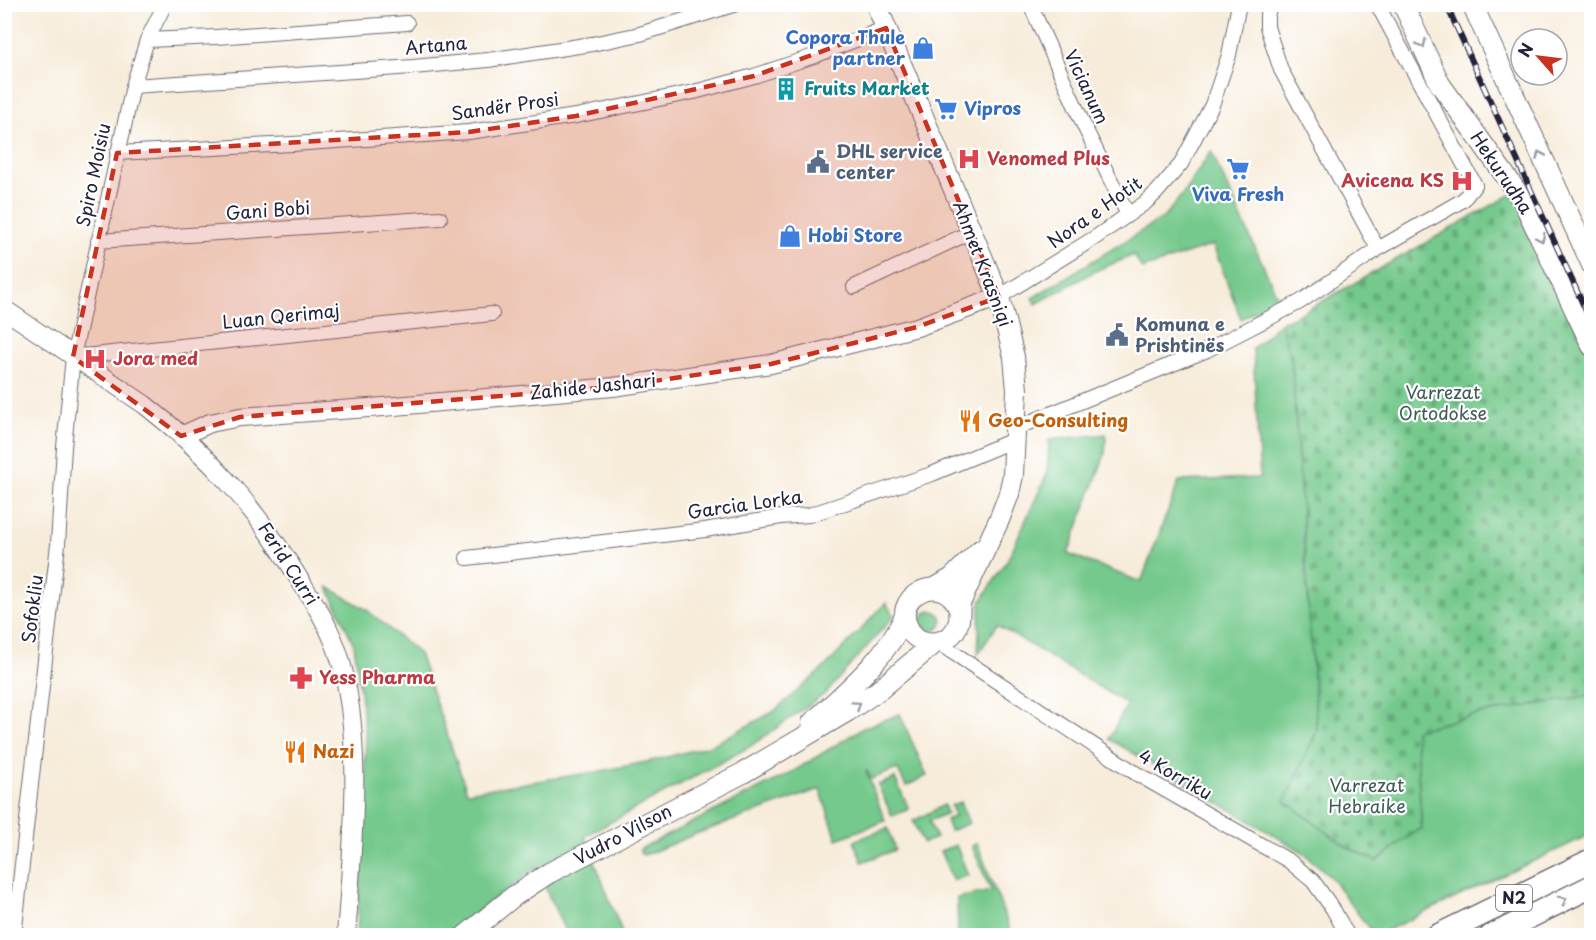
<svg xmlns="http://www.w3.org/2000/svg" width="1596" height="940" font-family="'Playpen Sans',sans-serif">
<defs>
<pattern id="cemetery-stones" width="16" height="16" patternUnits="userSpaceOnUse" patternTransform="scale(1.5)"><rect width="16" height="16" fill="#74c98c"/><path d="M2 7V4a2 2 0 0 1 4 0v3zM10 15v-3a2 2 0 0 1 4 0v3z" fill="#64ac7a"/></pattern>
</defs>
<rect width="100%" height="100%" fill="#fff"/>
<filter id="ink" filterUnits="userSpaceOnUse"><feTurbulence type="fractalNoise" baseFrequency=".0167" numOctaves="2"/><feDisplacementMap in="SourceGraphic" scale="12" xChannelSelector="R" yChannelSelector="G"/><feConvolveMatrix kernelMatrix="1 2 1 2 8 2 1 2 1" color-interpolation-filters="sRGB"/></filter>
<filter id="wash" filterUnits="userSpaceOnUse"><feTurbulence type="fractalNoise" baseFrequency=".008" numOctaves="4" result="noise"/><feDisplacementMap in="SourceGraphic" scale="24" xChannelSelector="R" yChannelSelector="G"/><feGaussianBlur stdDeviation="1.35" result="paint"/><feColorMatrix in="noise" values="0 0 0 0 0 0 0 0 0 0 0 0 0 0 0 0 0 1.4 0 .05"/><feComposite in="paint" operator="in"/></filter>
<g filter="url(#wash)">
<rect width="100%" height="100%" fill="#f7ecda"/>
<!-- grass -->
<path fill="#74c98c" stroke="#4b7664" stroke-width="1.5" d="M 1211,151 L 1278,298 L 1241,319 L 1213,245 L 1142,269 L 1134,255 L 1095,271 L 1036,304 L 1032,298 L 1163,218 L 1182,195 Z
M 1281,322 L 1292,364 L 1317,730 L 1285,801 L 1347,847 L 1377,861 L 1406,838 L 1422,828 L 1415,730 L 1479,714 L 1591,695 L 1591,834 L 1377,935 L 1374,935 L 1330,876 L 1301,851 L 1109,739 L 1127,704 L 997,625 L 978,654 L 980,603 L 1008,559 L 1047,474 L 1049,440 L 1106,434 L 1105,454 L 1068,554 L 1141,582 L 1179,481 L 1260,478 L 1253,348 Z
M 328,587 L 366,609 L 419,654 L 467,792 L 596,772 L 656,760 L 712,745 L 773,712 L 826,666 L 886,603 L 894,616 L 825,694 L 749,747 L 585,836 L 623,935 L 567,935 L 536,868 L 446,935 L 357,935 L 366,739 L 354,645 Z
M922 621a10 10 0 1 1 20 0a10 10 0 1 1-20 0Z
M 900,714 L 927,776 L 906,786 L 897,769 L 871,779 L 867,771 L 866,771 L 885,821 L 837,839 L 820,789 L 693,835 L 650,853 L 643,855 L 640,852 L 640,849 L 644,847 L 794,771 L 863,728 Z
M 895,778 L 909,809 L 892,816 L 878,785 Z
M 960,802 L 969,823 L 950,831 L 946,820 L 955,816 L 951,806 Z
M 944,805 L 947,813 L 929,821 L 936,838 L 923,843 L 913,821 Z
M 888,828 L 895,850 L 862,862 L 854,841 Z
M 977,843 L 1012,935 L 958,935 L 957,898 L 991,891 L 972,846 Z
M 956,845 L 968,875 L 953,881 L 940,851 Z"/>
<!-- cemetery -->
<path fill="url(#cemetery-stones)" stroke="#4b7664" stroke-width="1.5" d="M 1519,190 L 1591,353 L 1591,695 L 1479,714 L 1415,730 L 1422,828 L 1406,838 L 1377,861 L 1347,847 L 1285,801 L 1317,730 L 1292,364 L 1281,322 L 1298,315 Z"/>
</g>
<g filter="url(#ink)">
<g fill="none" stroke-linecap="round" stroke-linejoin="round">
<!-- minor casing -->
<g stroke="#6d6973" stroke-width="16">
<path id="minor" d="M 1030,4 L 1085,128 L 1128,215
M 1271,4 L 1267,15 L 1267,27 L 1281,70 L 1378,249
M 147,40 L 216,37 L 407,23
M 133,86 L 413,67 L 488,60 L 592,44 L 640,34 L 736,4
M 117,153 L 293,144 L 469,132 L 576,116 L 694,92 L 754,76 L 817,55 L 886,28
M 98,241 L 440,218
M 854,287 L 971,232
M 999,297 L 1096,237 L 1145,203 L 1157,192 L 1181,164 L 1212,105 L 1229,55 L 1239,4
M 73,357 L 492,314
M 1016,428 L 1207,350 L 1250,328 L 1300,302 L 1378,249 L 1463,200 L 1475,185 L 1377,4
M 467,558 L 705,530 L 781,517 L 809,515 L 932,474 L 1016,439
M 937,642 L 1137,774 L 1289,861 L 1313,881 L 1333,909 L 1348,936
M 14,936 L 58,544 L 64,447 L 73,357 L 133,86 L 147,40 L 165,4"/>
</g>
<!-- tertiary casing -->
<g stroke="#6d6973" stroke-width="20">
<path id="tertiary" d="M 4,309 L 145,405 C 211,456 258,511 301,582 C 317,606 332,631 340,659 C 364,739 352,852 346,936
M 181,436 L 210,423 L 240,417 L 383,407 L 613,387 L 771,364 L 917,327 L 999,297"/>
</g>
<!-- secondary casing -->
<g stroke="#6d6973" stroke-width="22">
<path id="secondary" d="M 876,4 L 999,297 L 1014,357 L 1017,390 L 1013,475 L 1009,494 L 999,520 L 961,601 C 958,609 961,616 958,624 C 952,645 922,649 910,631 C 888,599 941,567 959,608
M 1403,4 L 1440,84 L 1522,199 L 1592,346
M 1472,4 L 1592,265
M 935,588 L 952,578 L 980,550
M 812,723 C 846,691 885,660 905,616
M 465,936 L 514,896 L 549,873 L 743,773 L 848,711 L 879,690 L 935,643"/>
</g>
<!-- trunk casing -->
<g stroke="#6d6973" stroke-width="25">
<path id="trunk" d="M 1437,936 L 1592,860
M 1491,936 L 1592,886"/>
</g>
<!-- minor -->
<use href="#minor" stroke="#fff" stroke-width="14"/>
<!-- tertiary -->
<use href="#tertiary" stroke="#fff" stroke-width="18"/>
<!-- secondary -->
<use href="#secondary" stroke="#fff" stroke-width="20"/>
<!-- trunk -->
<use href="#trunk" stroke="#fff" stroke-width="22"/>
<!-- rail casing -->
<g stroke="#22223b" stroke-width="6">
<path id="rail" d="M 1446,4 L 1592,324"/>
</g>
<!-- rail -->
<use href="#rail" stroke="#fff" stroke-width="4" stroke-dasharray="11" stroke-linecap="butt"/>
</g>
<!-- one-way arrows -->
<defs><path id="oneway-chevron" d="M-2-3.5L2.5 0L-2 3.5" fill="none" stroke-width="1.6" stroke-linecap="round" stroke-linejoin="round" transform="scale(1.5)"/></defs>
<g stroke="#9c9ca7">
<use href="#oneway-chevron" transform="translate(1422 44) rotate(65)"/>
<use href="#oneway-chevron" transform="translate(1540 155) rotate(-114)"/>
<use href="#oneway-chevron" transform="translate(1541 238) rotate(65)"/>
<use href="#oneway-chevron" transform="translate(857 705) rotate(-34)"/>
<use href="#oneway-chevron" transform="translate(1563 900) rotate(-27)"/>
</g>
</g>
<!-- marked area -->
<path fill="#c8321e" fill-opacity="0.2" stroke="#c8321e" stroke-width="4.5" stroke-dasharray="12 8" stroke-linejoin="round" d="M 886,28 L 999,297 L 917,327 L 771,364 L 613,387 L 240,417 L 181,436 L 73,357 L 117,153 L 469,132 L 576,116 L 754,76 Z"/>
<!-- icons -->
<defs>
<g id="shop-bare" transform="scale(1.8)"><path d="M-5-2.5h2.3a2.7 3.5 0 0 1 5.4 0H5L5.5 6h-11ZM-1.5-2.5h3a1.5 2.3 0 0 0-3 0Z" fill="#3f7fe0" stroke="#fff" stroke-width="2.5" paint-order="stroke"/></g>
<g id="building-bare" transform="scale(1.8)"><path d="M-4-6H4V6H1V3H-1V6H-4ZM-2.5-4.3h1.7v1.8h-1.7ZM.8-4.3h1.7v1.8H.8ZM-2.5-1h1.7V.8h-1.7ZM.8-1h1.7V.8H.8Z" fill="#0f9aa8" stroke="#fff" stroke-width="2.5" paint-order="stroke"/></g>
<g id="supermarket-bare" transform="scale(1.8)"><path d="M-6-5.5h2.5l.6 2H6L4.5 2H-2.5L-4.4-4H-6ZM-1.5 3.2a1.3 1.3 0 1 0 .1 0ZM3 3.2a1.3 1.3 0 1 0 .1 0Z" fill="#3f7fe0" stroke="#fff" stroke-width="2.5" paint-order="stroke"/></g>
<g id="hospital-bare" transform="scale(1.8)"><path d="M-5-5h3v3.5h4V-5h3V5h-3V1.5h-4V5h-3Z" fill="#e0444e" stroke="#fff" stroke-width="2.5" paint-order="stroke"/></g>
<g id="civic-bare" transform="scale(1.8)"><path d="M-.6-6.5H3V-4.5H.6V-3L4-1V1h2V6H-6V1h2V-1L-.6-3ZM-1.2 2.5V6h2.4V2.5Z" fill="#5c6f8a" stroke="#fff" stroke-width="2.5" paint-order="stroke"/></g>
<g id="restaurant-bare" transform="scale(1.8)"><path d="M-5-6h1v4h1v-4h1v4h1v-4h1v5L-1.5 .5V6h-2V.5L-5-1ZM5-6V6H3V1.5H1.5Q1.5-4 5-6Z" fill="#e8710a" stroke="#fff" stroke-width="2.5" paint-order="stroke"/></g>
<g id="pharmacy-bare" transform="scale(1.8)"><path d="M-2-6h4v4h4v4h-4v4h-4v-4h-4v-4h4Z" fill="#e0444e" stroke="#fff" stroke-width="2.5" paint-order="stroke"/></g>
</defs>
<g fill-rule="evenodd">
<use href="#shop-bare" x="923" y="48"/>
<use href="#building-bare" x="786" y="89"/>
<use href="#supermarket-bare" x="946" y="109"/>
<use href="#hospital-bare" x="969" y="159"/>
<use href="#civic-bare" x="818" y="162"/>
<use href="#supermarket-bare" x="1238" y="169"/>
<use href="#hospital-bare" x="1462" y="181"/>
<use href="#shop-bare" x="790" y="236"/>
<use href="#civic-bare" x="1117" y="335"/>
<use href="#hospital-bare" x="95" y="359"/>
<use href="#restaurant-bare" x="970" y="421"/>
<use href="#pharmacy-bare" x="301" y="678"/>
<use href="#restaurant-bare" x="295" y="752"/>
</g>
<g text-anchor="middle" stroke-width="4.5" stroke-linejoin="round" paint-order="stroke">
<!-- shield labels -->
<rect fill="#fff" stroke="#646476" stroke-width="1.5" x="1496" y="885" width="36" height="26" rx="4.5"/>
<g font-size="16" font-weight="bold" fill="#22223b">
<text x="1514" y="904">N2</text>
</g>
<!-- shop labels -->
<g font-size="18" font-weight="bold" fill="#366cbe" stroke="#fff" text-anchor="start">
<text x="905" y="44" text-anchor="end">Copora Thule<tspan x="905" dy="21">partner</tspan></text>
<text x="964" y="115">Vipros</text>
<text x="1238" y="201" text-anchor="middle">Viva Fresh</text>
<text x="808" y="242">Hobi Store</text>
</g>
<!-- street labels -->
<g font-size="18" fill="#22223b" stroke="#fff">
<text transform="translate(436 46) rotate(-5)" y="6">Artana</text>
<text transform="translate(1086 87) rotate(65)" y="6">Vicianum</text>
<text transform="translate(505 107) rotate(-8)" y="6">Sandër Prosi</text>
<text transform="translate(1501 173) rotate(56)" y="6">Hekurudha</text>
<text transform="translate(94 175) rotate(-78)" y="6">Spiro Moisiu</text>
<text transform="translate(268 211) rotate(-4)" y="6">Gani Bobi</text>
<text transform="translate(1095 213) rotate(-35)" y="6">Nora e Hotit</text>
<text transform="translate(982 264) rotate(69)" y="6">Ahmet Krasniqi</text>
<text transform="translate(281 317) rotate(-6)" y="6">Luan Qerimaj</text>
<text transform="translate(593 387) rotate(-6)" y="6">Zahide Jashari</text>
<text transform="translate(745 505) rotate(-8)" y="6">Garcia Lorka</text>
<text transform="translate(288 564) rotate(57)" y="6">Ferid Curri</text>
<text transform="translate(33 609) rotate(-83)" y="6">Sofokliu</text>
<text transform="translate(1175 775) rotate(30)" y="6">4 Korriku</text>
<text transform="translate(623 835) rotate(-28)" y="6">Vudro Vilson</text>
</g>
<!-- culture labels -->
<g font-size="18" font-weight="bold" fill="#0d838f" stroke="#fff" text-anchor="start">
<text x="804" y="95">Fruits Market</text>
</g>
<!-- service labels -->
<g font-size="18" font-weight="bold" fill="#4e5e75" stroke="#fff" text-anchor="start">
<text x="836" y="158">DHL service<tspan x="836" dy="21">center</tspan></text>
<text x="1135" y="331">Komuna e<tspan x="1135" dy="21">Prishtinës</tspan></text>
</g>
<!-- health labels -->
<g font-size="18" font-weight="bold" fill="#be3a42" stroke="#fff" text-anchor="start">
<text x="987" y="165">Venomed Plus</text>
<text x="1444" y="187" text-anchor="end">Avicena KS</text>
<text x="113" y="365">Jora med</text>
<text x="319" y="684">Yess Pharma</text>
</g>
<!-- park labels -->
<g font-size="18" fill="#3f5c57" stroke="#fff">
<text x="1443" y="399">Varrezat<tspan x="1443" dy="21">Ortodokse</tspan></text>
<text x="1367" y="792">Varrezat<tspan x="1367" dy="21">Hebraike</tspan></text>
</g>
<!-- food labels -->
<g font-size="18" font-weight="bold" fill="#c56008" stroke="#fff" text-anchor="start">
<text x="988" y="427">Geo-Consulting</text>
<text x="313" y="758">Nazi</text>
</g>
</g>
<!-- margin -->
<rect width="1596" height="940" fill="none" stroke="#fff" stroke-width="24"/>
<!-- north arrow -->
<g transform="translate(1539 57) rotate(298)"><circle r="28" fill="#ffffff" stroke="#a7a7b1" stroke-width="1.5"/>
<path d="M0-4.5L10 22L0 15L-10 22Z" fill="#c8321e"/>
<text y="-9" font-size="16" font-weight="bold" text-anchor="middle" fill="#22223b">N</text>
</g>
</svg>
